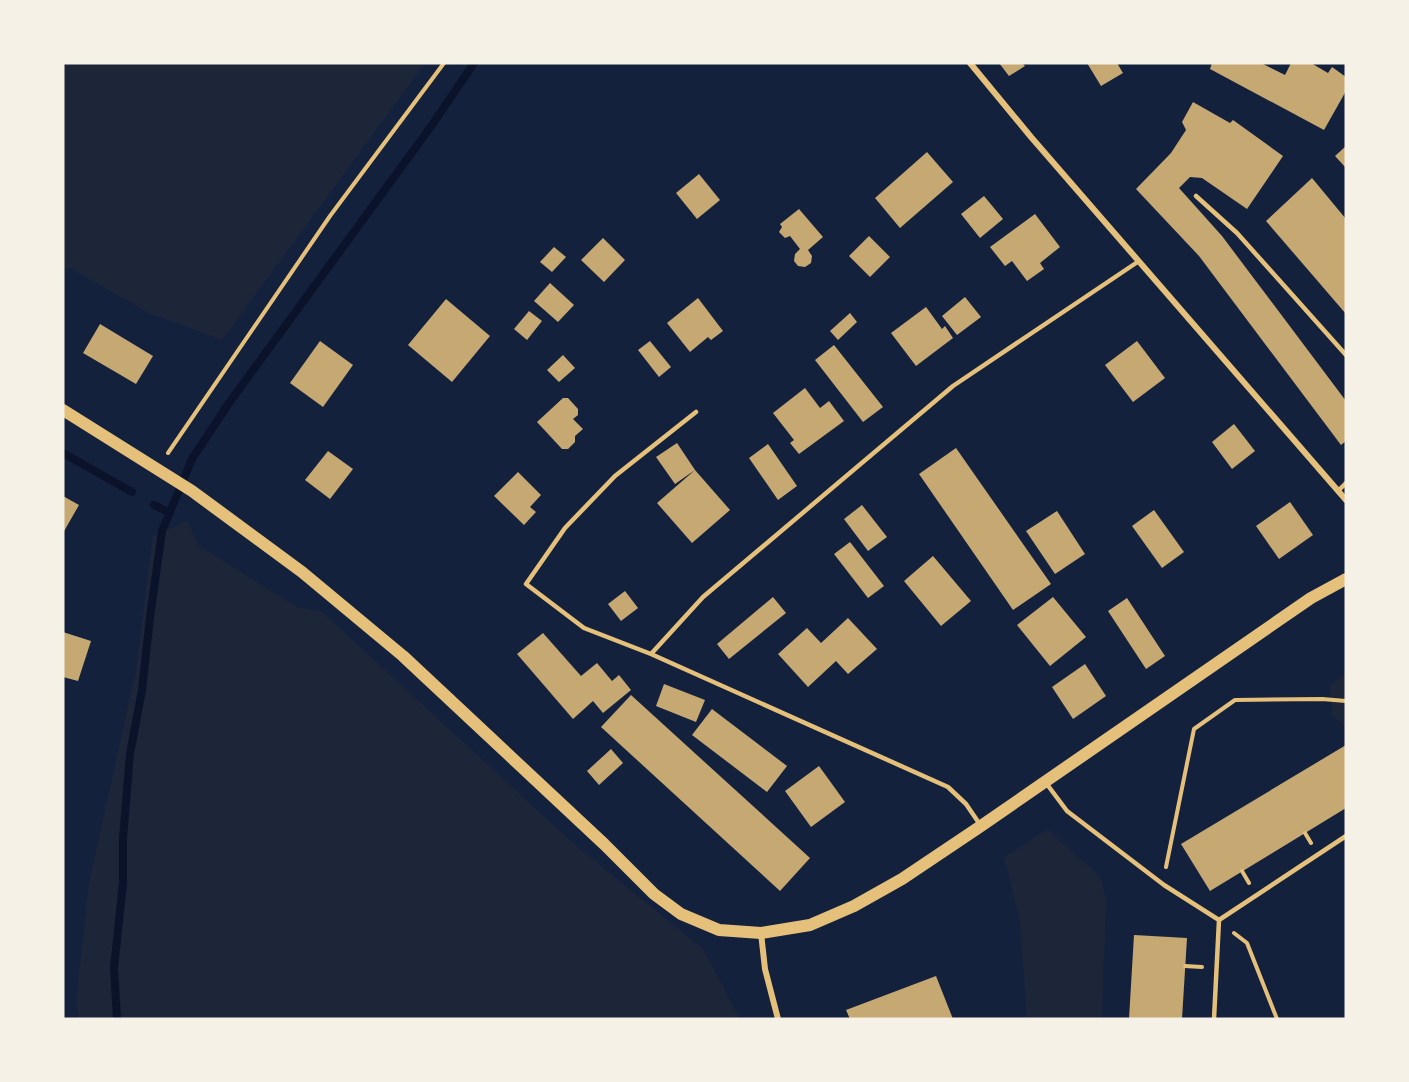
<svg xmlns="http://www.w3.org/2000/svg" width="1409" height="1082" font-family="Ubuntu,sans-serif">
<rect width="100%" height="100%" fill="#14213d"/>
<!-- green -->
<path fill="#1d2539" d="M 63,63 L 425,63 L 222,340 L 149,313 L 70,268 L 63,269 Z
M 187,521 L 199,546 L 297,607 L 322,612 L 574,844 L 703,949 L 740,1019 L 79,1019 L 76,1002 L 89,883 L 136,670 L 153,536 Z
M 1346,673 L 1346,724 L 1343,725 L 1332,715 L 1330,685 Z
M 1047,829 L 1100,877 L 1106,899 L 1102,1019 L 1027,1019 L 1020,919 L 1004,858 Z"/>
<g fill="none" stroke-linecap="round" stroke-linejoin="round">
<!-- stream -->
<path stroke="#0b132b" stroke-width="8" d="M 63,453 L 132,492
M 154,505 L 170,513
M 117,1019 L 114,968 L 123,883 L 123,838 L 130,754 L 142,690 L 150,617 L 162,531 L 192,459 L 229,403 L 432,125 L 474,63"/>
</g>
<!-- building -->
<path fill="#c6a872" d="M 999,63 L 1022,63 L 1025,66 L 1009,76 Z
M 1087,63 L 1117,63 L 1123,73 L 1101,86 Z
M 1212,63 L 1261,63 L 1285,75 L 1291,63 L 1311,63 L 1328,73 L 1332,67 L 1346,77 L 1346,91 L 1324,130 L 1210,69 Z
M 1193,102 L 1230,123 L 1233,120 L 1283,156 L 1247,209 L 1202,178 L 1190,177 L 1179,188 L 1222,236 L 1346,401 L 1346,441 L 1341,445 L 1199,256 L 1136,189 L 1171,153 L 1186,130 L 1182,122 Z
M 1346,146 L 1346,168 L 1335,156 Z
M 927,152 L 953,182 L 900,228 L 875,198 Z
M 699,174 L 720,200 L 697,219 L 676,193 Z
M 1312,178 L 1346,219 L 1346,314 L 1266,221 Z
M 984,196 L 1003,219 L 980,238 L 961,214 Z
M 799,209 L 823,237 L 808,250 L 812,256 L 811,263 L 805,267 L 798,266 L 794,261 L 795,254 L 800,249 L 790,236 L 785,238 L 779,232 L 782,227 L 780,224 Z
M 1035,214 L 1060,247 L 1040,263 L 1044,269 L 1027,281 L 1012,261 L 1005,266 L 990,247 Z
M 869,236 L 890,257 L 870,277 L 849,256 Z
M 603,238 L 625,260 L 604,282 L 581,260 Z
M 554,247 L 566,257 L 552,272 L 540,262 Z
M 550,283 L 574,305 L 558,322 L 534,301 Z
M 965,297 L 981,317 L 957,335 L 942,316 Z
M 698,298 L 723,331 L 711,340 L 708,337 L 690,352 L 667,323 Z
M 446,299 L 490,336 L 452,382 L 408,345 Z
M 926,307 L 942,329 L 945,326 L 953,338 L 916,366 L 891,333 Z
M 529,311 L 542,321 L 527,340 L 514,329 Z
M 850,313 L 857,322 L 838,340 L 830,331 Z
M 100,324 L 153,356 L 136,384 L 83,353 Z
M 320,341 L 353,365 L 323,407 L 290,383 Z
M 650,341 L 671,367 L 659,377 L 638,350 Z
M 1137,341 L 1165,378 L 1133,402 L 1105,365 Z
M 834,345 L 883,407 L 863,422 L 815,360 Z
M 563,355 L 575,368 L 559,382 L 547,370 Z
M 805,388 L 820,408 L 829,401 L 844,421 L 799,454 L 790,443 L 794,440 L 773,413 Z
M 563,398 L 568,398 L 578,409 L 578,415 L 573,419 L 583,429 L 575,436 L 575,442 L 568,449 L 562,449 L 537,422 Z
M 1234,424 L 1255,451 L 1232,469 L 1212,442 Z
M 677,443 L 695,470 L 675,484 L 656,457 Z
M 768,444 L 797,486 L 778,500 L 749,458 Z
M 956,448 L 1051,584 L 1013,610 L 919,474 Z
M 328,451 L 353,469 L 330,499 L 305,480 Z
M 695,470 L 730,510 L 692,543 L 657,503 Z
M 518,472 L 541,495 L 530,507 L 536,512 L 524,525 L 494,496 Z
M 63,496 L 79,505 L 63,533 Z
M 1290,502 L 1313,535 L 1279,559 L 1256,526 Z
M 862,505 L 887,537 L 868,551 L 844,519 Z
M 1154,510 L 1184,552 L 1162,568 L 1132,526 Z
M 1057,511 L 1085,554 L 1055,574 L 1026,531 Z
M 850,542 L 884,586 L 868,598 L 834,554 Z
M 933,556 L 971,601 L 941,626 L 904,581 Z
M 625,591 L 638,608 L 621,621 L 608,604 Z
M 773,597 L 786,613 L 729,659 L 717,644 Z
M 1053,597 L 1086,637 L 1050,666 L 1017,625 Z
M 1127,598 L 1165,656 L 1146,669 L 1108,611 Z
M 848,618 L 877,649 L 848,674 L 836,661 L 808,687 L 778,654 L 807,628 L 821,643 Z
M 63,632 L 91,641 L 78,681 L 63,677 Z
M 543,633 L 581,676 L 597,663 L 612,681 L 619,675 L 631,690 L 603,713 L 593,701 L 573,719 L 517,654 Z
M 1085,664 L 1106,696 L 1073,719 L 1052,687 Z
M 664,684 L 705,700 L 696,722 L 656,706 Z
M 631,695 L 810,858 L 780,891 L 601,727 Z
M 712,709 L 787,766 L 767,792 L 692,735 Z
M 1346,745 L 1346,808 L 1210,891 L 1181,844 Z
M 611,749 L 623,763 L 599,785 L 587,771 Z
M 819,766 L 845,802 L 811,827 L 785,791 Z
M 1134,935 L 1187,938 L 1182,1019 L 1129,1019 Z
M 936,976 L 953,1019 L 850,1019 L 846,1010 Z"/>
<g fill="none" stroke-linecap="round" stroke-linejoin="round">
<!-- path -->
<path stroke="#e5c07b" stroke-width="4" d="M 168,453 L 330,216 L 444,63
M 1305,833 L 1311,843
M 1166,867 L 1194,729 L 1235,700 L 1322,699 L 1346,701
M 1242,871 L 1249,883
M 1234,933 L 1247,943 L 1277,1019
M 1185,966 L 1202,967"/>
<!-- service -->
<path stroke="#e5c07b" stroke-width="4.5" d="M 1196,196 L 1237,233 L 1346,355
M 1338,491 L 1346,483
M 651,654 L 584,628 L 526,584 L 565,528 L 615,476 L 696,412
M 1046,783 L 1067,811 L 1164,885 L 1219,920
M 981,826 L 966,804 L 948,787 L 651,654 L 703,597 L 953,386 L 1139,261
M 1214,1019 L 1219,920 L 1346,836"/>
<!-- minor -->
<path stroke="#e5c07b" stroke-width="6" d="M 970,63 L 1031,137 L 1346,500
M 761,933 L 765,969 L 778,1019"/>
<!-- secondary -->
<path stroke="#e5c07b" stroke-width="12" d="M 63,410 L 192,491 L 302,572 L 403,656 L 604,844 L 654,894 L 681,914 L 719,930 L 761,933 L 810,925 L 854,906 L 902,879 L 981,826 L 1311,598 L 1346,579"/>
</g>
<!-- border -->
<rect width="1409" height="1082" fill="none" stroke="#f6f1e7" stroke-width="129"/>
</svg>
